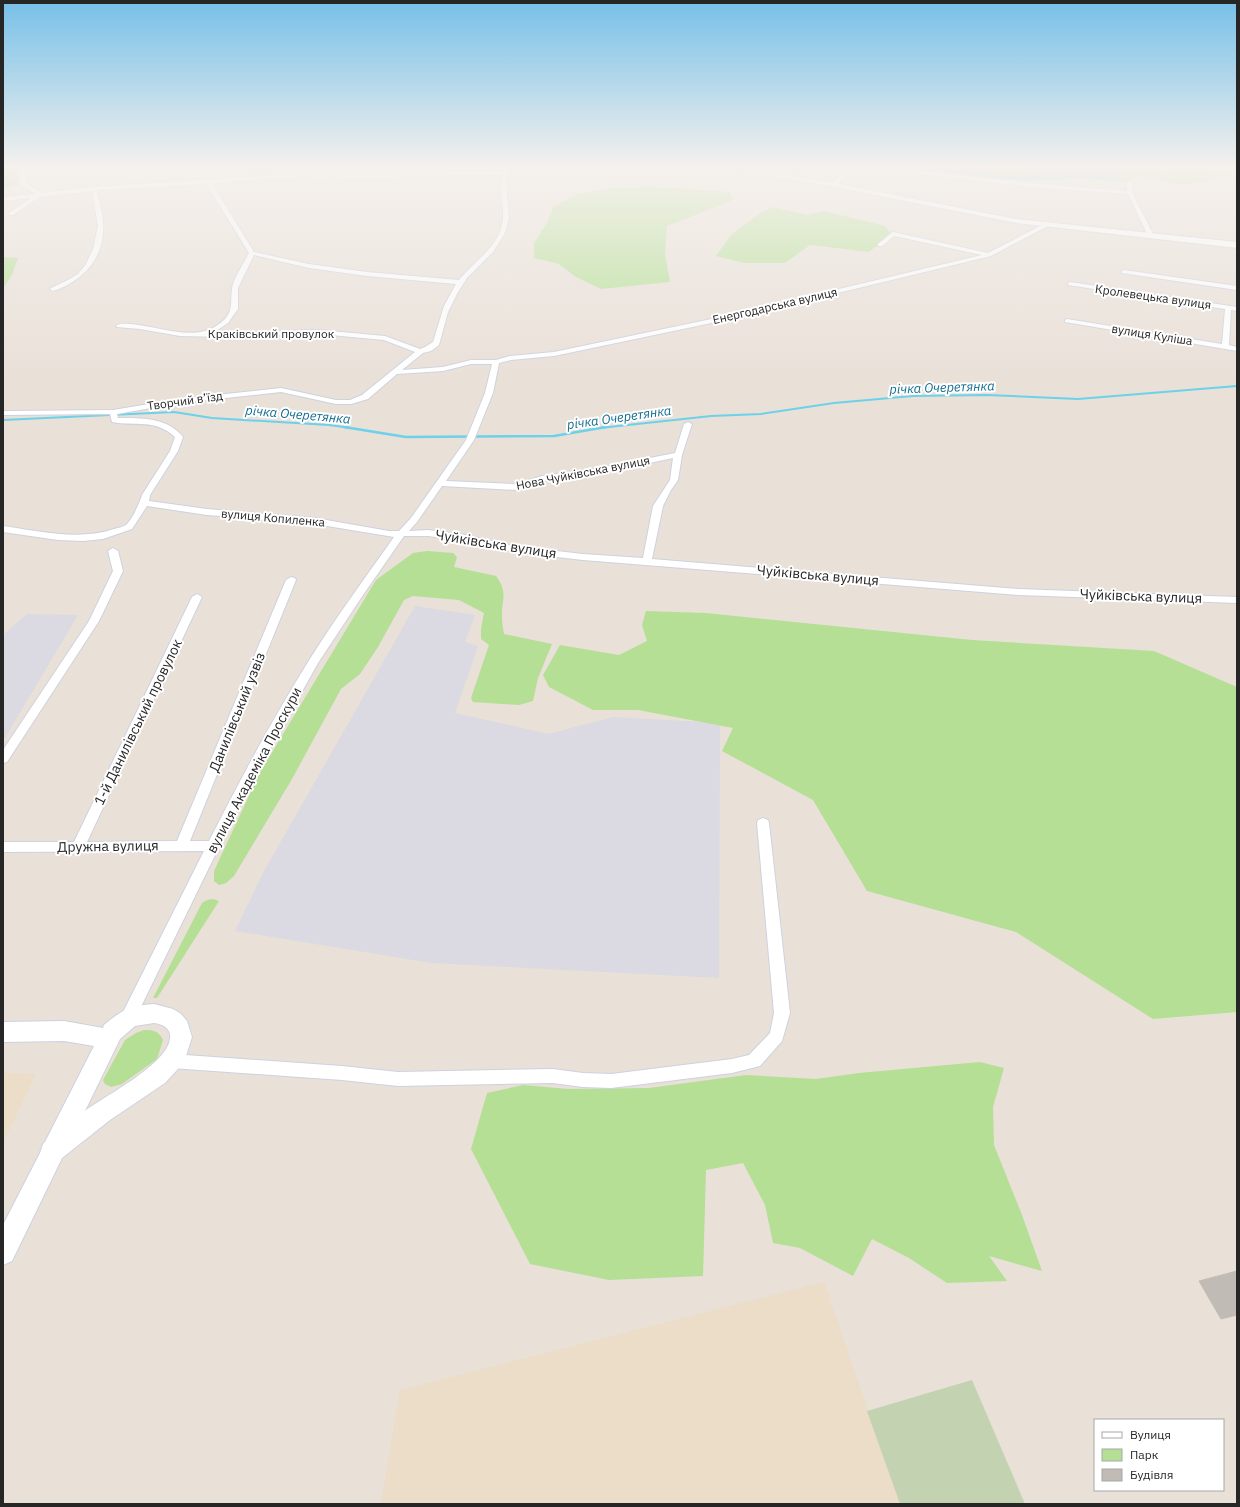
<svg xmlns="http://www.w3.org/2000/svg" width="1240" height="1507" font-family="'IBM Plex Sans',sans-serif">
<rect width="100%" height="100%" fill="#e9e0d8"/>
<!-- industrial -->
<path fill="#dbd9e1" d="M 415,606 L 475,615 L 465,642 L 478,646 L 455,713 L 549,734 L 613,717 L 720,723 L 719,978 L 432,963 L 235,931 L 264,871 Z
M 27,614 L 78,615 L 3,741 L 3,635 Z"/>
<!-- education -->
<path fill="#ebddc7" d="M 3,1073 L 36,1074 L 3,1143 Z
M 824,1282 L 900,1504 L 381,1504 L 400,1390 Z"/>
<!-- green -->
<path fill="#b4df95" d="M 3,169 L 17,169 L 19,184 L 3,189 Z
M 950,169 L 1017,169 L 1025,172 L 1038,174 L 1039,176 L 1009,176 Z
M 1114,169 L 1165,169 L 1159,172 L 1160,177 L 1170,169 C 1190,169 1212,167 1231,175 L 1192,184 L 1172,184 L 1162,180 L 1128,178 L 1130,182 L 1113,181 L 1116,175 Z
M 653,187 L 729,192 L 733,200 L 667,226 L 665,253 L 670,282 L 601,289 L 576,277 L 559,264 L 534,258 L 534,243 L 547,223 L 553,207 L 578,194 L 615,188 Z
M 772,207 L 807,215 L 824,211 L 885,226 L 891,234 L 869,252 L 810,245 L 785,263 L 745,263 L 716,256 L 731,235 L 759,214 Z
M 3,257 L 18,258 L 12,275 L 3,288 Z
M 427,551 L 453,553 L 457,557 L 454,567 L 496,576 C 509,594 501,599 502,618 C 502,623 503,629 504,634 L 552,644 L 538,678 L 533,701 L 519,705 L 473,702 L 471,698 L 489,645 L 481,639 L 481,629 L 484,613 L 459,600 L 413,596 L 404,600 L 378,647 L 360,674 L 341,689 L 292,779 L 234,876 L 226,883 L 219,885 L 214,881 L 214,871 L 259,774 L 376,580 L 413,553 Z
M 646,611 L 706,613 L 972,640 L 1154,651 L 1237,687 L 1237,1012 L 1153,1019 L 1016,932 L 867,891 L 813,800 L 722,751 L 733,728 L 638,710 L 593,710 L 549,687 L 543,675 L 560,645 L 619,655 L 647,641 L 642,625 Z
M 213,899 L 219,901 L 157,998 L 153,998 L 202,903 L 207,900 Z
M 144,1030 C 154,1030 159,1031 163,1040 L 157,1059 L 122,1084 L 111,1087 L 105,1084 L 103,1080 L 125,1040 L 136,1033 Z
M 980,1062 L 1004,1068 L 993,1107 L 994,1145 L 1022,1215 L 1042,1271 L 989,1256 L 1007,1281 L 947,1283 L 909,1258 L 872,1239 L 853,1276 L 800,1248 L 773,1243 L 765,1205 L 743,1163 L 706,1170 L 703,1276 L 609,1280 L 530,1264 L 471,1149 L 487,1093 L 523,1085 L 568,1089 L 649,1088 L 746,1075 L 816,1079 L 859,1073 Z"/>
<!-- cemetery -->
<path fill="#c3d2b0" d="M 972,1380 L 1025,1504 L 900,1504 L 867,1411 Z"/>
<!-- water -->
<path fill="#6cd1e9" d="M 923,169 L 950,169 L 1009,176 L 1038,176 L 1038,174 L 1025,172 L 1017,169 L 1114,169 L 1116,175 L 1113,181 C 1099,181 1081,175 1069,179 L 1023,180 L 993,178 Z"/>
<g fill="none" stroke-linecap="round" stroke-linejoin="round">
<!-- stream-far1 -->
<path stroke="#6cd1e9" stroke-width="2" d="M 3,420 L 174,412 L 212,418 L 329,425 L 351,428
M 600,428 L 711,416 L 761,414 L 834,403 L 913,396 L 987,395 L 1078,399 L 1237,386"/>
<!-- stream -->
<path stroke="#6cd1e9" stroke-width="2.5" d="M 344,427 L 406,437 L 554,436 L 606,427"/>
</g>
<!-- building -->
<path fill="#c0bbb4" stroke="#c4bcb2" d="M 1237,1271 L 1237,1315 L 1221,1319 L 1199,1281 Z"/>
<g fill="none" stroke-linecap="round" stroke-linejoin="round">
<!-- street casing -->
<g stroke="#cdd2e0" stroke-width="2">
<path id="street" d="M 20,169 L 25,169 L 26,183 L 42,193 L 94,187 L 300,173 L 375,174 L 504,171 L 506,169 L 510,169 L 506,182 L 509,219 L 504,235 L 493,252 L 467,278 L 458,292 L 448,312 L 439,345 L 431,351 L 423,353 L 402,370 L 443,367 L 471,360 L 496,360 L 510,356 L 554,352 L 721,317 L 982,255 L 894,236 L 882,246 L 878,246 L 878,244 L 893,232 L 988,253 L 1044,224 L 1048,224 L 1048,226 L 991,256 L 721,321 L 554,356 L 511,360 L 499,363 L 493,393 L 474,440 L 446,481 L 516,484 L 542,476 L 594,469 L 675,453 L 684,424 L 688,422 L 692,424 L 682,455 L 678,480 L 671,490 L 663,506 L 652,559 L 1019,589 L 1237,597 L 1237,603 L 1019,595 L 583,560 L 513,552 L 466,541 L 428,536 L 404,536 L 363,595 L 318,663 L 247,790 L 133,1023 L 128,1025 L 123,1023 L 120,1018 L 204,851 L 3,852 L 3,842 L 74,842 L 192,597 L 197,594 L 202,597 L 87,842 L 177,841 L 286,580 L 291,577 L 295,578 L 296,580 L 190,841 L 209,841 C 240,780 272,720 308,662 C 335,619 365,578 394,537 L 315,524 L 207,515 L 147,506 L 132,529 L 103,539 L 83,541 L 58,540 L 3,532 L 3,526 C 39,531 78,541 114,529 C 117,528 123,527 126,525 C 132,520 140,502 142,495 L 170,451 L 175,437 C 154,418 136,427 112,422 L 110,414 L 3,415 L 3,411 L 113,410 L 179,399 L 281,388 L 336,400 L 350,400 L 362,395 L 415,352 L 384,340 L 320,334 L 222,337 L 180,336 L 140,329 L 117,327 L 116,326 C 119,323 125,324 130,324 C 160,326 199,345 224,320 C 234,310 230,301 232,289 C 233,279 244,263 249,253 L 207,185 L 208,184 L 97,190 C 99,201 103,213 103,224 C 106,257 82,282 53,291 L 50,289 L 51,288 L 68,280 L 78,274 L 86,264 L 93,249 L 98,226 L 92,191 L 40,197 L 13,215 L 9,215 L 9,213 L 31,198 L 3,201 L 3,197 L 36,194 L 20,184 ZM 459,175 L 502,175 C 498,189 504,203 503,218 C 502,245 474,261 459,280 L 367,272 L 309,264 L 254,252 L 213,185 L 214,183 L 300,177 L 375,178 ZM 254,255 L 309,268 L 367,276 L 456,284 L 444,306 L 433,342 L 425,347 L 420,349 L 385,336 L 320,330 L 213,333 L 228,323 L 238,309 L 238,288 ZM 471,364 L 492,364 L 485,393 L 466,440 L 411,518 L 399,531 L 389,531 L 315,518 L 207,509 L 149,501 L 150,495 L 178,451 L 183,437 C 167,417 141,418 118,418 L 117,414 L 179,403 L 281,392 L 336,404 L 351,404 L 368,399 L 397,374 L 443,371 ZM 673,458 L 670,480 L 653,506 L 643,558 L 583,554 L 513,546 L 466,535 L 428,530 L 409,531 L 417,522 L 442,486 L 517,490 L 543,481 L 594,475 Z
M 847,169 L 853,169 L 836,186 L 832,186 L 832,184 Z
M 902,169 L 1032,183 L 1127,191 L 1127,182 L 1132,181 L 1133,194 L 1154,236 L 1151,238 L 1148,236 L 1128,194 L 1032,187 L 911,173 Z
M 1124,270 L 1237,286 L 1237,290 L 1122,273 L 1121,272 Z
M 1070,282 L 1237,307 L 1237,311 L 1231,310 L 1229,345 L 1237,347 L 1237,351 L 1065,322 L 1065,320 L 1067,319 L 1222,344 L 1225,309 L 1068,285 L 1068,283 Z
M 113,548 L 118,551 L 123,571 L 99,621 L 7,762 L 3,763 L 3,750 L 89,621 L 113,571 L 108,551 Z
M 763,818 L 768,820 L 769,823 L 790,1013 L 782,1041 L 760,1066 L 732,1073 L 611,1088 L 583,1087 L 553,1083 L 398,1086 L 342,1080 L 171,1068 L 165,1066 L 163,1061 L 165,1056 L 171,1054 L 342,1066 L 398,1072 L 553,1069 L 583,1073 L 611,1074 L 732,1059 L 749,1055 L 770,1033 L 774,1013 L 757,823 L 758,820 Z"/>
</g>
<!-- secondary casing -->
<g stroke="#cdd2e0" stroke-width="2">
<path id="secondary" d="M 739,169 L 753,169 L 834,183 L 1016,219 L 1237,242 L 1237,248 L 1016,223 L 834,187 L 742,171 Z
M 154,1004 L 173,1009 L 181,1014 L 187,1021 L 192,1037 L 186,1056 L 178,1069 L 165,1083 L 110,1120 L 62,1158 L 12,1261 L 3,1265 L 3,1225 L 40,1153 L 43,1144 L 45,1142 L 94,1046 L 64,1041 L 3,1042 L 3,1022 L 64,1021 L 103,1028 L 104,1025 C 122,1010 131,1005 154,1004 ZM 154,1023 C 162,1024 169,1027 170,1035 C 173,1062 104,1096 85,1111 L 120,1039 L 135,1026 Z"/>
</g>
<!-- street -->
<use href="#street" fill="#fff" fill-rule="evenodd"/>
<!-- secondary -->
<use href="#secondary" fill="#fff" fill-rule="evenodd"/>
</g>
<!-- sky -->
<linearGradient id="sky" x2="0" y2="1"><stop stop-color="#76c0e8"/><stop offset="0.44" stop-color="#f5f1ed"/><stop offset="1" stop-color="#f5f1ed" stop-opacity="0"/></linearGradient>
<rect width="1240" height="380" fill="url(#sky)"/>
<g text-anchor="middle" stroke-width="4" stroke-linejoin="round" paint-order="stroke">
<!-- far-street labels -->
<g font-size="12" fill="#262626" stroke="#fff">
<text transform="translate(1153 297) rotate(8)" y="4">Кролевецька вулиця</text>
<text transform="translate(775 306) rotate(-13)" y="4">Енергодарська вулиця</text>
<text x="271" y="338">Краківський провулок</text>
<text transform="translate(1152 335) rotate(9)" y="4">вулиця Куліша</text>
<text transform="translate(185 401) rotate(-8)" y="4">Творчий в’їзд</text>
<text transform="translate(583 473) rotate(-11)" y="4">Нова Чуйківська вулиця</text>
<text transform="translate(273 518) rotate(5)" y="4">вулиця Копиленка</text>
</g>
<!-- far-water labels -->
<g font-size="13" font-style="italic" fill="#116d90" stroke="#fff">
<text transform="translate(942 387) rotate(-2)" y="5">річка Очеретянка</text>
<text transform="translate(298 414) rotate(5)" y="5">річка Очеретянка</text>
<text transform="translate(619 417) rotate(-8)" y="5">річка Очеретянка</text>
</g>
<!-- street labels -->
<g font-size="14" fill="#262626" stroke="#fff">
<text transform="translate(496 544) rotate(9)" y="5">Чуйківська вулиця</text>
<text transform="translate(818 575) rotate(5)" y="5">Чуйківська вулиця</text>
<text transform="translate(1141 596) rotate(2)" y="5">Чуйківська вулиця</text>
<text transform="translate(237 712) rotate(-68)" y="5">Данилівський узвіз</text>
<text transform="translate(138 722) rotate(-64)" y="5">1-й Данилівський провулок</text>
<text transform="translate(254 770) rotate(-62)" y="5">вулиця Академіка Проскури</text>
<text transform="translate(108 846) rotate(-1)" y="5">Дружна вулиця</text>
</g>
</g>
<!-- border -->
<rect width="1240" height="1507" fill="none" stroke="#262626" stroke-width="8"/>
<!-- legend -->
<rect x="1094" y="1419" width="130" height="72" fill="#ffffff" stroke="#a8a8a8"/>
<rect x="1102" y="1432" width="20" height="6" fill="#ffffff" stroke="#a8a8a8"/>
<text x="1130" y="1439" font-size="12" fill="#262626">Вулиця</text>
<rect x="1102" y="1449" width="20" height="12" fill="#b4df95" stroke="#a8a8a8"/>
<text x="1130" y="1459" font-size="12" fill="#262626">Парк</text>
<rect x="1102" y="1469" width="20" height="12" fill="#c0bbb4" stroke="#a8a8a8"/>
<text x="1130" y="1479" font-size="12" fill="#262626">Будівля</text>
</svg>
